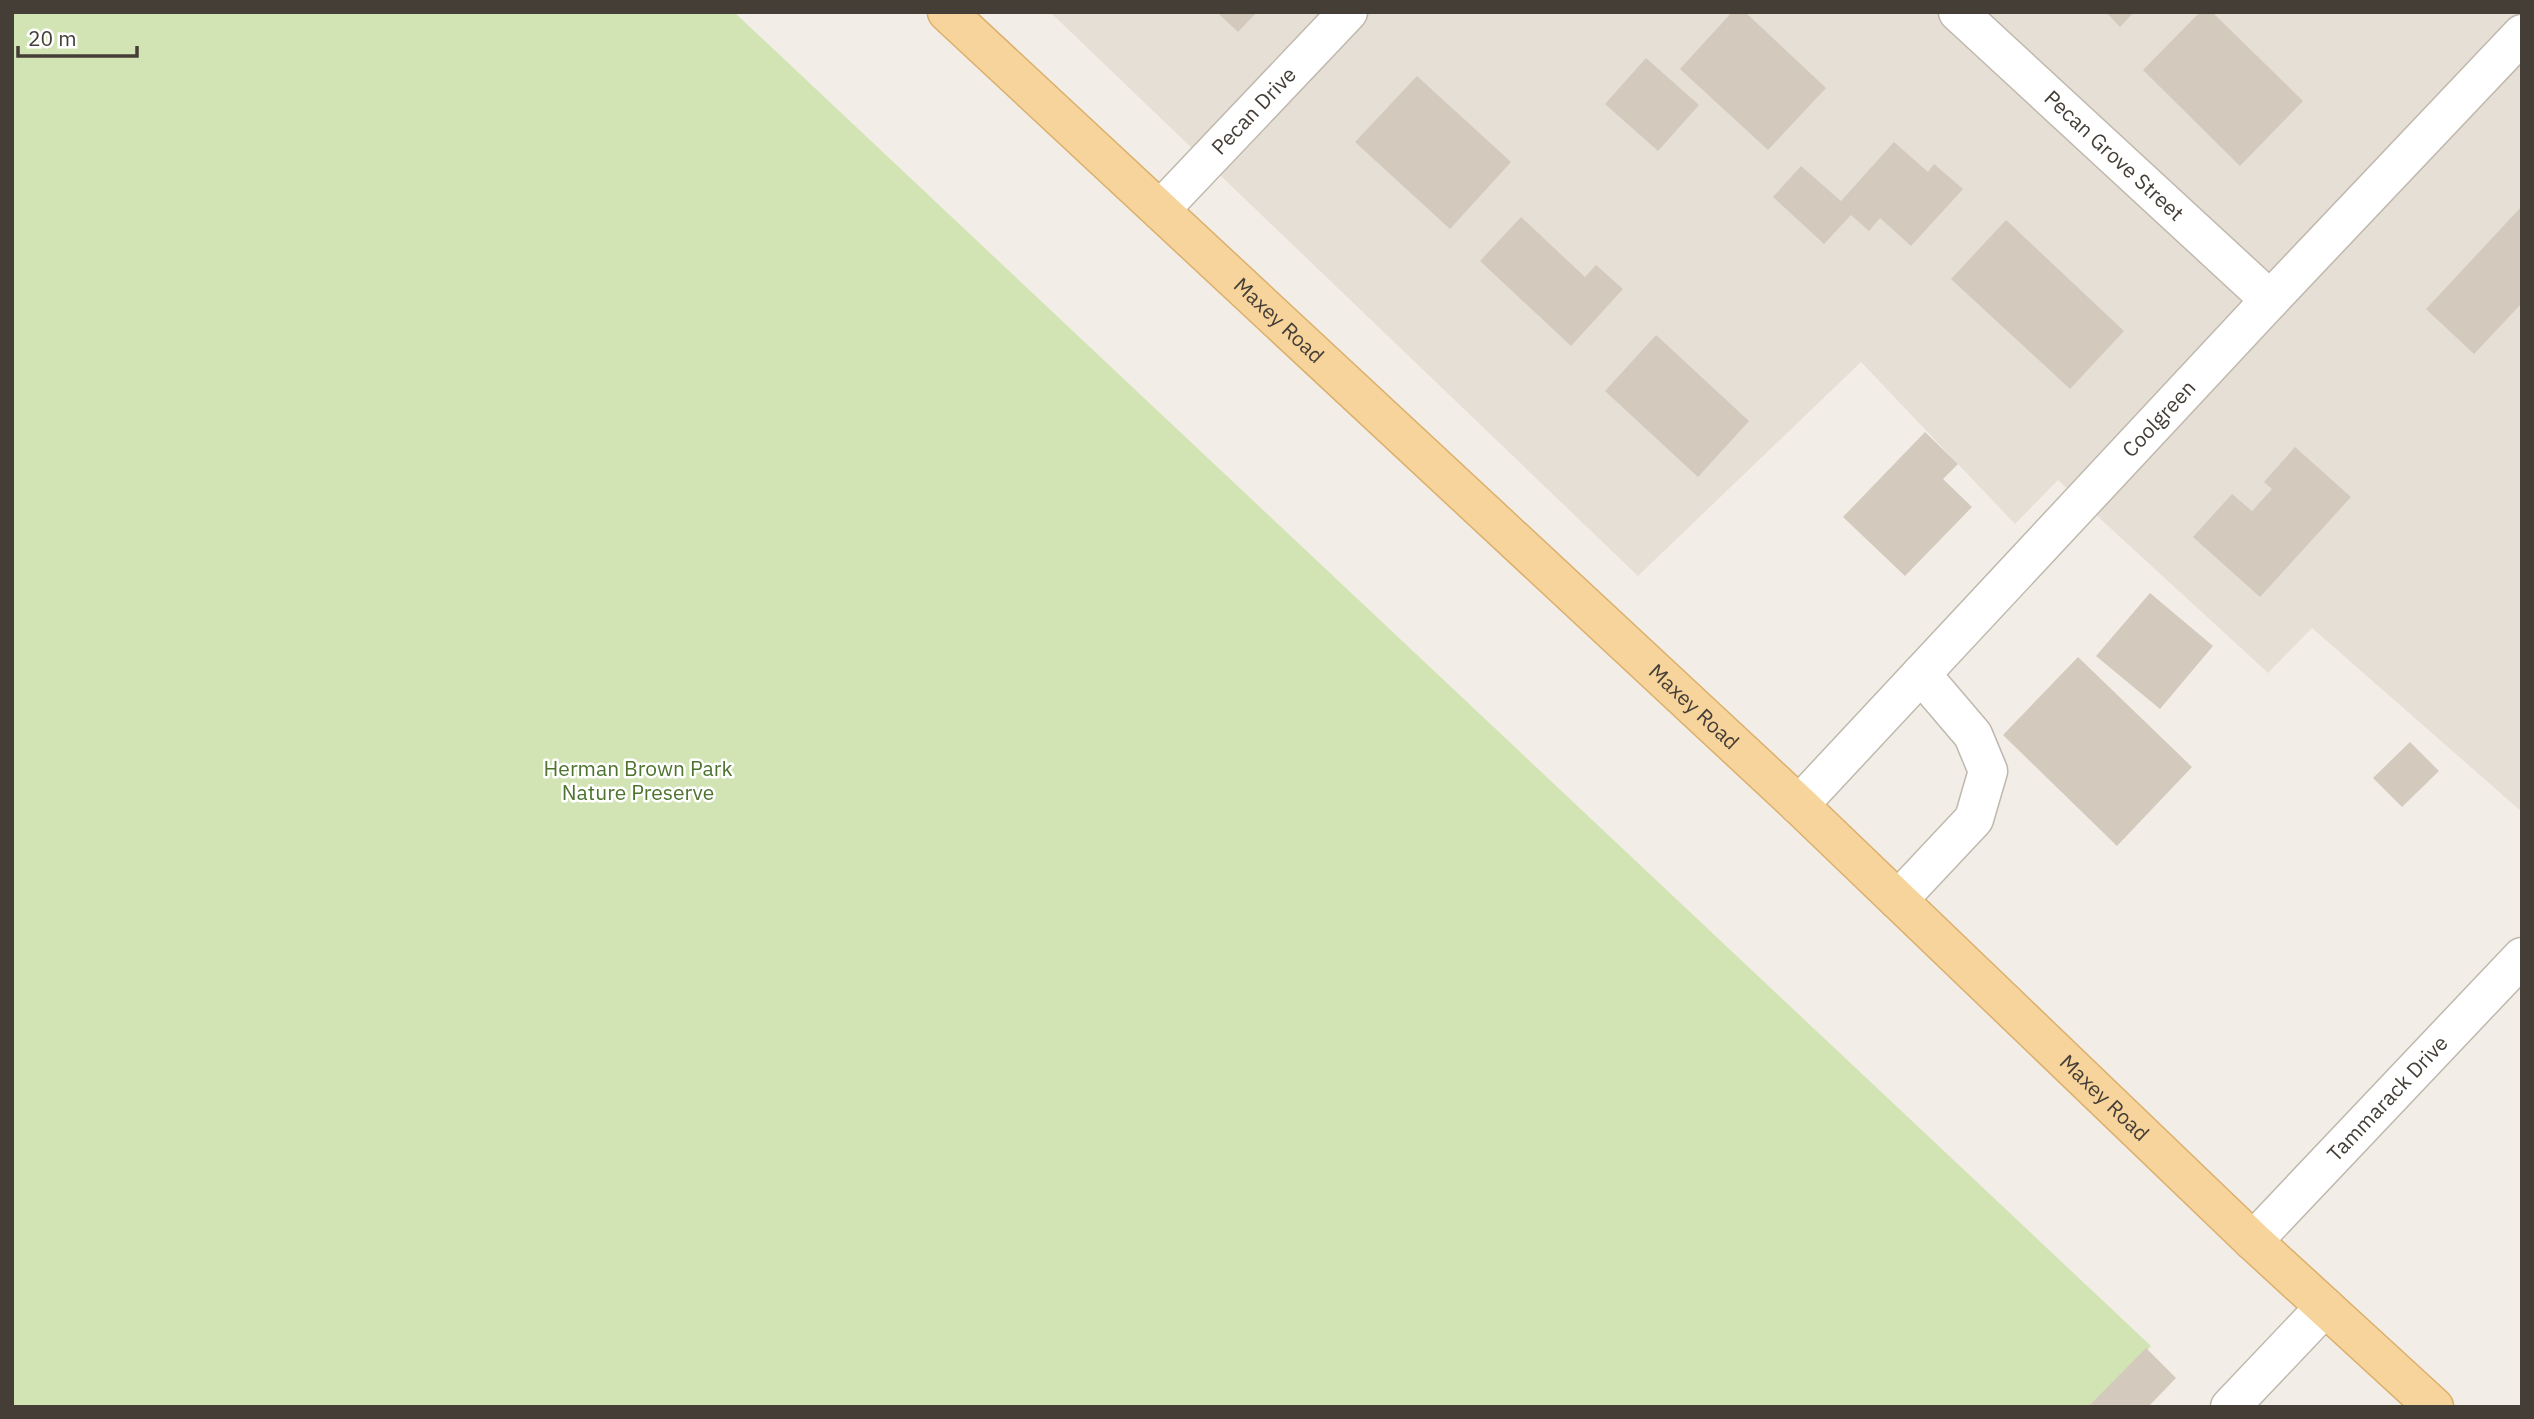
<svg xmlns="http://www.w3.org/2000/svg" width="2534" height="1419" font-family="'IBM Plex Sans',sans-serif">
<rect width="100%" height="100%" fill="#f2eee7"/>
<!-- residential -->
<path fill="#e6dfd6" d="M 1050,12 L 2522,12 L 2522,812 L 2312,628 L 2268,673 L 2058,480 L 2015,524 L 1861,362 L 1638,576 Z"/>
<!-- green -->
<path fill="#d2e4b3" d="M 12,12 L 734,12 L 2151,1346 L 2094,1407 L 12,1407 Z"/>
<!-- building -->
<path fill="#d3c9bd" d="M 1217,12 L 1257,12 L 1238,32 Z
M 1732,12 L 1745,12 L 1826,88 L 1768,150 L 1680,69 Z
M 2106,12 L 2134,12 L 2120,27 Z
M 2200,12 L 2212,12 L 2303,101 L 2240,166 L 2143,70 Z
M 1646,58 L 1699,105 L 1658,151 L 1605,104 Z
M 1417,76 L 1511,162 L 1450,229 L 1355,142 Z
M 1894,142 L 1928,172 L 1934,164 L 1963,189 L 1911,246 L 1880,218 L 1869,231 L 1851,215 L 1824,244 L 1773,197 L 1801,166 L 1841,201 Z
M 2522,206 L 2522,303 L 2474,354 L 2426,309 Z
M 1521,217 L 1585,277 L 1596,265 L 1623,289 L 1571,346 L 1480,261 Z
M 2006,220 L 2124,331 L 2070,389 L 1951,279 Z
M 1656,335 L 1749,421 L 1698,477 L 1605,391 Z
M 1925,432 L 1958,464 L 1943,479 L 1972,507 L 1905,576 L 1843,517 Z
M 2295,447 L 2351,497 L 2260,597 L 2193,537 L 2232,494 L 2252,511 L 2272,489 L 2264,482 Z
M 2150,593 L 2213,646 L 2160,709 L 2096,656 Z
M 2078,657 L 2192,767 L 2117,846 L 2003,735 Z
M 2410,742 L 2439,771 L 2402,807 L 2373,778 Z
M 2146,1348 L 2176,1378 L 2148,1407 L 2088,1407 Z"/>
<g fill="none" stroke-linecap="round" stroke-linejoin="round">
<!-- minor casing -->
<g stroke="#c0b8ad" stroke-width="41">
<g id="minor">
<path id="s1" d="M 1958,12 L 2270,300"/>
<path id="s2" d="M 1161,209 L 1348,12"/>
<path id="s3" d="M 1799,805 L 2270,300 L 2522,34"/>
<path d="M 1898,900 L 1974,819 L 1988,771 L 1973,735 L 1921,674"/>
<path id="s4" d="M 2253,1241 L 2522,957"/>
<path d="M 2230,1407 L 2325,1307"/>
</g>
</g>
<!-- major casing -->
<g stroke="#dbaf6c" stroke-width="41">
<g id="major">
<path id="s5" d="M 947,12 L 1799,805 L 2253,1241 L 2434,1407"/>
</g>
</g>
<!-- minor -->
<use href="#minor" stroke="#fff" stroke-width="38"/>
<!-- major -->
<use href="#major" stroke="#f7d49b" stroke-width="38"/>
</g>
<g text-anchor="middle" stroke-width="5" stroke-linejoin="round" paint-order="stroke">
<!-- street labels -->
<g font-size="21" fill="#453e37" stroke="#fff">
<text dy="7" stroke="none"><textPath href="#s2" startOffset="135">Pecan Drive</textPath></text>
<text dy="7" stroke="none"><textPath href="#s1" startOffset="212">Pecan Grove Street</textPath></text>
<text dy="7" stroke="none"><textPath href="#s5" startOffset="453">Maxey Road</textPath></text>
<text dy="7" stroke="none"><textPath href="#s3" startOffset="528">Coolgreen</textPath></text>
<text dy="7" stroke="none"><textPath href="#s5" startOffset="1020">Maxey Road</textPath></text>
<text dy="7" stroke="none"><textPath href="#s5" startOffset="1587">Maxey Road</textPath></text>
<text dy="7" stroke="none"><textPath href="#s4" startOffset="196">Tammarack Drive</textPath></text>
</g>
<!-- park labels -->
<g font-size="21" fill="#4e732e" stroke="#fff">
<text x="638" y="776">Herman Brown Park<tspan x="638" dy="24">Nature Preserve</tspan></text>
</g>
</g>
<!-- border -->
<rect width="2534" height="1419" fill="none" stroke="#453e37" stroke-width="28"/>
<!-- scale -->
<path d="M18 46v10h119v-10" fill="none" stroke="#453e37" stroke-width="3.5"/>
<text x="28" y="46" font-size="21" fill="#453e37" stroke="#ffffff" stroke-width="5" paint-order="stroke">20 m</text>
</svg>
